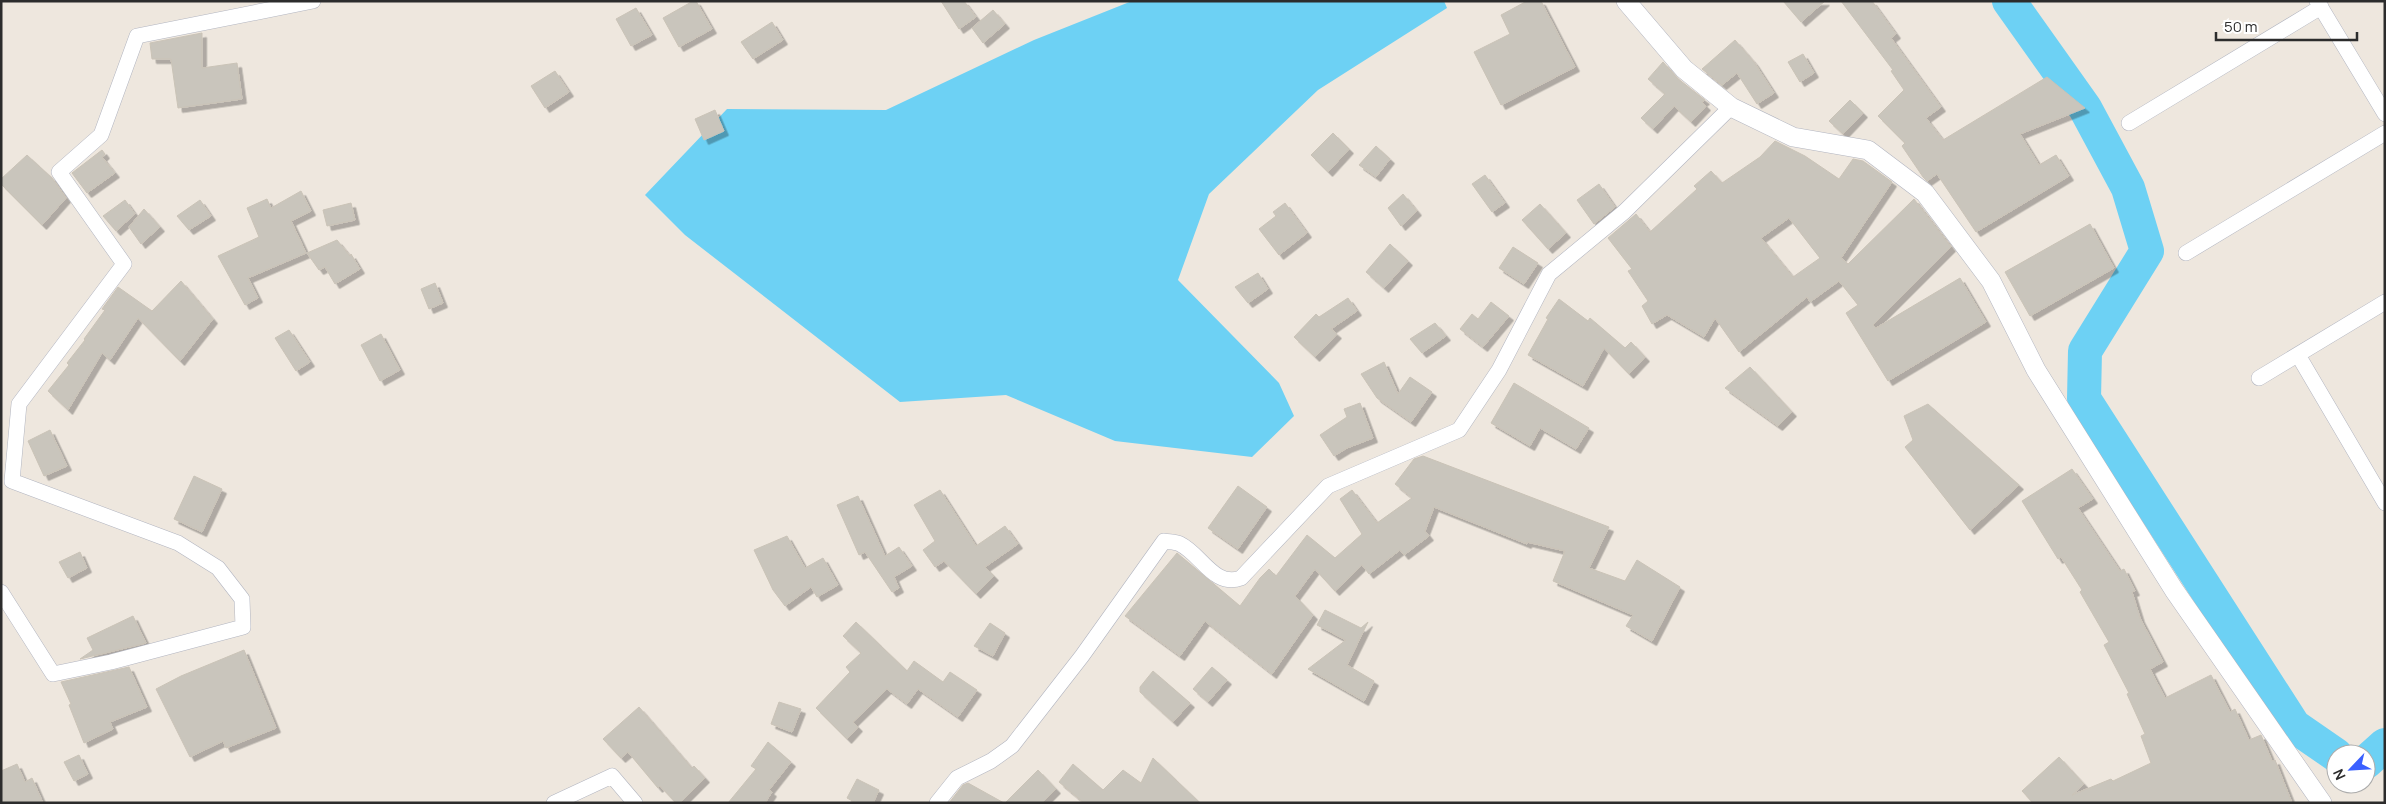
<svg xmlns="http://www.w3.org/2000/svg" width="2386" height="804" font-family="Manrope,sans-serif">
<defs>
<filter id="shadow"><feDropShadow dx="4.5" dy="4.5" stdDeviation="0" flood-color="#0004"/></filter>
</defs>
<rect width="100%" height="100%" fill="#eee7de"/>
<!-- water -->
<path fill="#6dd1f4" d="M 1132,1 L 1444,1 L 1447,8 L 1318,90 L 1209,194 L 1178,280 L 1279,383 L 1294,416 L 1252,457 L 1115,441 L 1006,395 L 900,402 L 685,235 L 645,195 L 727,109 L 886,110 L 1034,40 Z"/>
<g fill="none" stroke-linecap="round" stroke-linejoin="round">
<!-- river -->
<path stroke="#6dd1f4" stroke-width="34" d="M 2009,1 L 2085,108 L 2128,188 L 2147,251 L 2085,351 L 2084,399 L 2294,726 L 2336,755
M 2366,762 L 2385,745"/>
</g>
<!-- building -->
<path fill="#c9c5bc" stroke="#cac3b7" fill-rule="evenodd" filter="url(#shadow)" d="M 693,1 L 696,1 L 712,29 L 679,47 L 663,18 Z
M 941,1 L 964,1 L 976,17 L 959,29 Z
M 1527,1 L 1541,1 L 1575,67 L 1501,105 L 1474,52 L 1510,34 L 1501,15 Z
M 1783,1 L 1825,1 L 1801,22 Z
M 1841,1 L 1872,1 L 1896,34 L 1891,38 L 1941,107 L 1926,118 L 1943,140 L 2047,77 L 2085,108 L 2020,134 L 2039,165 L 2056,155 L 2069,176 L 1976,232 L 1937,174 L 1927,181 L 1923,177 L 1902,146 L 1905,143 L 1878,116 L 1904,90 L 1891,71 L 1893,70 Z
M 636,8 L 652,35 L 631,46 L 616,19 Z
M 993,10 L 1005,24 L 983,43 L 972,28 Z
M 772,22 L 783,40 L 753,59 L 741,42 Z
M 202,33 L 202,68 L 237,63 L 242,99 L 178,108 L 171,59 L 152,59 L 150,43 Z
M 1735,40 L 1754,62 L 1774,93 L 1757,104 L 1737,73 L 1722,85 L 1702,69 Z
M 1803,54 L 1814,73 L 1800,82 L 1788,62 Z
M 1663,62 L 1677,78 L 1705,100 L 1702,102 L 1706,106 L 1691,122 L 1674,106 L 1653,129 L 1641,118 L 1665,94 L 1648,79 Z
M 555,71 L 569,92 L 545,108 L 531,86 Z
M 1850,100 L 1863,113 L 1843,134 L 1829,121 Z
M 715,110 L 724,131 L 704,140 L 695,119 Z
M 1333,133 L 1349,149 L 1328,172 L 1311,155 Z
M 1775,141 L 1805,156 L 1839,179 L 1853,159 L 1863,161 L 1892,182 L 1841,258 L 1848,264 L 1914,199 L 1951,247 L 1873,325 L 1876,328 L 1960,278 L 1986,322 L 1888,381 L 1846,313 L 1858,305 L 1839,281 L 1810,302 L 1807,297 L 1739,352 L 1715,318 L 1704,337 L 1667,315 L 1652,324 L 1642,306 L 1648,301 L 1628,271 L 1632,269 L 1608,238 L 1636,214 L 1650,232 L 1697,189 L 1694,186 L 1711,171 L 1722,183 L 1760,157 ZM 1789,218 L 1820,258 L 1793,277 L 1761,238 Z
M 1376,146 L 1390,159 L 1376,177 L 1359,165 Z
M 102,150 L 105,154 L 102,157 L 115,173 L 87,193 L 72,173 Z
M 27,155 L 52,178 L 66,198 L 42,225 L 1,184 L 1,179 Z
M 1485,175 L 1505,203 L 1492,212 L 1472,184 Z
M 1599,184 L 1615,207 L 1594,224 L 1577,200 Z
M 301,191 L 311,211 L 291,221 L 306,253 L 248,278 L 258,298 L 245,305 L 218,256 L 259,237 L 247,208 L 267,199 L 271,208 Z
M 1403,194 L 1417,211 L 1401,226 L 1388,208 Z
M 125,200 L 135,214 L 116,231 L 103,216 Z
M 200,200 L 211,216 L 189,230 L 177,216 Z
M 351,203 L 355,220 L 327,226 L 323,210 Z
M 1285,203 L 1307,233 L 1279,255 L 1259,229 L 1276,216 L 1273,212 Z
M 1540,204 L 1566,233 L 1548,249 L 1522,220 Z
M 144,209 L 160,227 L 141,244 L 129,227 Z
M 2090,224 L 2114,268 L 2030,316 L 2005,272 Z
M 337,240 L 350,256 L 351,254 L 360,269 L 335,284 L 325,267 L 319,270 L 307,253 Z
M 1390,244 L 1408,261 L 1384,288 L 1366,272 Z
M 1513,247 L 1538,263 L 1524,284 L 1499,268 Z
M 1258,273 L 1268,289 L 1248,303 L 1235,287 Z
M 181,281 L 213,319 L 180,361 L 138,318 L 110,360 L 102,353 L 68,410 L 48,391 L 69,365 L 67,363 L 85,340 L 84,339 L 105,310 L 102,309 L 118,287 L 152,311 Z
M 435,283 L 443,303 L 429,309 L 421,289 Z
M 1348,298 L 1357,311 L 1331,329 L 1337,334 L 1315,357 L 1294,337 L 1316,314 L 1319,317 Z
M 1559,299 L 1588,321 L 1590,318 L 1625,348 L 1631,342 L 1645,357 L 1629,374 L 1604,348 L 1583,386 L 1528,355 L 1548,319 L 1546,318 Z
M 1491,302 L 1509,316 L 1483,347 L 1460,329 L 1472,314 L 1478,319 Z
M 1435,323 L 1446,336 L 1422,353 L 1410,339 Z
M 289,330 L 310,362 L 296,371 L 275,338 Z
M 381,334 L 400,370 L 380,381 L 361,345 Z
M 1384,362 L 1398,394 L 1410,377 L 1432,392 L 1411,422 L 1377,398 L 1361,374 Z
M 1750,367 L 1792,412 L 1778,426 L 1725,388 Z
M 1514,383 L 1589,428 L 1576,449 L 1540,428 L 1530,446 L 1491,423 Z
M 1360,403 L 1373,438 L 1347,448 L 1334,456 L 1320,435 L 1347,417 L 1344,409 Z
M 1928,404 L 2019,485 L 1970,530 L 1905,447 L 1913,440 L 1904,416 Z
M 50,430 L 67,466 L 44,476 L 28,441 Z
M 1423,456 L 1609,527 L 1589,568 L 1625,581 L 1637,560 L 1680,587 L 1652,641 L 1626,626 L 1633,615 L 1553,581 L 1565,551 L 1527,542 L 1527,544 L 1434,507 L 1425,531 L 1429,536 L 1404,555 L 1400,550 L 1369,574 L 1362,565 L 1335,591 L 1315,569 L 1295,596 L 1313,615 L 1272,674 L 1205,621 L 1180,656 L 1125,616 L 1177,553 L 1240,606 L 1260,578 L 1269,569 L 1276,576 L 1307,535 L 1335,558 L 1362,534 L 1340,499 L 1352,490 L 1377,523 L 1412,498 L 1395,484 L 1414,459 Z
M 2072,469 L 2093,499 L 2078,508 L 2120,571 L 2124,569 L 2135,591 L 2132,592 L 2140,618 L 2163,662 L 2150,669 L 2165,698 L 2211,675 L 2230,712 L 2235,709 L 2249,740 L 2261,735 L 2272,761 L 2275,760 L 2292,803 L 2033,803 L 2022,791 L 2059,757 L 2084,784 L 2072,795 L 2111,779 L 2113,781 L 2151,763 L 2141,736 L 2145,734 L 2127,694 L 2129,693 L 2104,645 L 2109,642 L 2080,592 L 2082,590 L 2061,557 L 2058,559 L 2022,501 Z
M 194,476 L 222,489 L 202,532 L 174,519 Z
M 1238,486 L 1267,507 L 1238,549 L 1208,528 Z
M 940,490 L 976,546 L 1005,526 L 1018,544 L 985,567 L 994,576 L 976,594 L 944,561 L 935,567 L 923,550 L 935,541 L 914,505 Z
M 858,496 L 885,556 L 899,547 L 912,566 L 894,577 L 899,588 L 892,592 L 865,552 L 859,555 L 837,505 Z
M 787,536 L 805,568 L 823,558 L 838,585 L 817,597 L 811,587 L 785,606 L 773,590 L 754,550 Z
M 80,552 L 87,568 L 68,578 L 59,562 Z
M 1325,610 L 1361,628 L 1368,622 L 1347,665 L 1374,681 L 1364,701 L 1308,669 L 1346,640 L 1317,625 Z
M 133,616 L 146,643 L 80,659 L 93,650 L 87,638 Z
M 856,622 L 907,671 L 914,661 L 943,682 L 950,672 L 977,690 L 958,717 L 918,689 L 907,704 L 887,689 L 853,722 L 858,727 L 847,739 L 816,708 L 850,672 L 846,667 L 861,653 L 843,636 Z
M 990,623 L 1005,633 L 993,656 L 974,646 Z
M 244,650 L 276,728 L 226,748 L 223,741 L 190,757 L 156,689 L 181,676 Z
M 129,667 L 147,707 L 110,722 L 113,729 L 84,743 L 69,705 L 71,704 L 61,682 Z
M 1212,667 L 1227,680 L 1208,702 L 1193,689 Z
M 1153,671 L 1190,703 L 1173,722 L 1140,692 L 1140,687 Z
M 779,702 L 801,709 L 792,732 L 771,724 Z
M 639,707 L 692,768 L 694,766 L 705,778 L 680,803 L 676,803 L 660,786 L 658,788 L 628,752 L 621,758 L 603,739 Z
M 768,742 L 791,762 L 769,790 L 772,792 L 765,803 L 728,803 L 756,769 L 751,766 Z
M 79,755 L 88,774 L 74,781 L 64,762 Z
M 1153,758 L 1200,803 L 1084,803 L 1059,782 L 1073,764 L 1103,790 L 1123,770 L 1141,783 Z
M 17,764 L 25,782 L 32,778 L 43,803 L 1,803 L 1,771 Z
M 1038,770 L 1056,789 L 1042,803 L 1005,803 Z
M 857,779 L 879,790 L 873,803 L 856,803 L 847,798 Z
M 968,783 L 1004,803 L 949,803 L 963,785 Z"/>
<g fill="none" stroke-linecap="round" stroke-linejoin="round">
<!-- minor casing -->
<g stroke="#b2b5c0" stroke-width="16">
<path id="minor" d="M 2317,1 L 2385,114
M 2129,123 L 2321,7
M 2186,253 L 2385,133
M 2298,355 L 2385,503
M 2259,378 L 2385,302
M 1,592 L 53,674 L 111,662 L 243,627 L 242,599 L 218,568 L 178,543 L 12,481 L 19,404 L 124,264 L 59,172 L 101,135 L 137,36 L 313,1
M 554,803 L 612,776 L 635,803
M 937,803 L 957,778 L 991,761 L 1012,746 L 1082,656 L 1164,541 C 1169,542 1176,542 1180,544 C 1201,554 1214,588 1241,578 L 1328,486 L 1459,430 L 1499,370 L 1549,274 L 1624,212 L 1731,107"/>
</g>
<!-- tertiary casing -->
<g stroke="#b2b5c0" stroke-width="20">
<path id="tertiary" d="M 1626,1 L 1684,69 L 1731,107 L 1793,137 L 1868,150 L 1925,193 L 1991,281 L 2036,370 L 2174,590 L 2322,803"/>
</g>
<!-- minor -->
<use href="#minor" stroke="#fff" stroke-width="15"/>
<!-- tertiary -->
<use href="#tertiary" stroke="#fff" stroke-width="19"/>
</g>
<!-- border -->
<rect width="2386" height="804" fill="none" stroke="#2c2c2c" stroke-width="5"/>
<!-- north arrow -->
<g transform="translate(2351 769) rotate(245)"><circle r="24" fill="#ffffff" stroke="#ababab"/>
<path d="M0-4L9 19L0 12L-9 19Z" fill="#3a60ff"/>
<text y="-8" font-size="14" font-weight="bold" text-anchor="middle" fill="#2c2c2c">N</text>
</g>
<!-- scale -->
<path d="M2216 32v8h141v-8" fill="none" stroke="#2c2c2c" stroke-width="2.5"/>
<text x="2224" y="32" font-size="15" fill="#2c2c2c" stroke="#ffffff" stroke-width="4" paint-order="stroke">50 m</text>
</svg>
